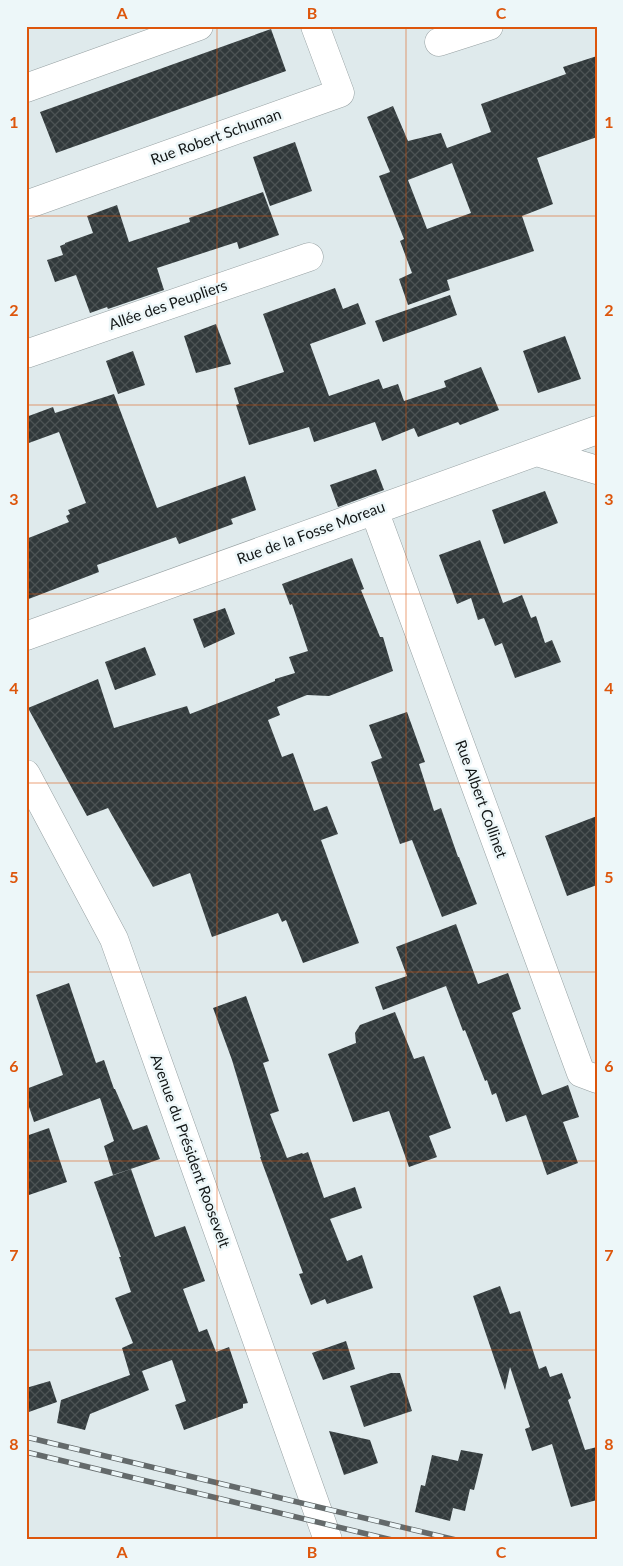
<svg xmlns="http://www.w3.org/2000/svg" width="623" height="1566" font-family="Lato,sans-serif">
<defs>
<pattern id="building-cross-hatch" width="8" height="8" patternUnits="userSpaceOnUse" patternTransform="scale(1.25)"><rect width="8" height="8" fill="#31393b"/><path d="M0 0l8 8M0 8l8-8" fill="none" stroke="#4c5354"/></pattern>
</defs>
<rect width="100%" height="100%" fill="#dfeaec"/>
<!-- building -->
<path fill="url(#building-cross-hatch)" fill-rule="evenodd" d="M 271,29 L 286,71 L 56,153 L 40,112 Z
M 597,56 L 597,137 L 537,158 L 553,204 L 522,216 L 534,251 L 447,280 L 450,290 L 408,305 L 399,279 L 412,273 L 400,241 L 404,239 L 379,176 L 390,172 L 367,117 L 393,106 L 408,141 L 441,133 L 447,148 L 491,132 L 481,104 L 566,74 L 563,67 ZM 452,163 L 471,213 L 427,229 L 408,180 Z
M 295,142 L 312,191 L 270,206 L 253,157 Z
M 263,192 L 279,235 L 239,249 L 237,242 L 157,268 L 164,290 L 108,309 L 107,307 L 90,313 L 76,275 L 55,282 L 47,260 L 63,255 L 60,246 L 65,244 L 65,243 L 93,233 L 87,216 L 117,205 L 129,242 L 190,222 L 189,218 Z
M 335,288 L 343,309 L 358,303 L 366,324 L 310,344 L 329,396 L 379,379 L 383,389 L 398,384 L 404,401 L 446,387 L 444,381 L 481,367 L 499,410 L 460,425 L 458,422 L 418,437 L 414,428 L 382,441 L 375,422 L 314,442 L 309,427 L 249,445 L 236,405 L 239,404 L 234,388 L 284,372 L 263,314 Z
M 450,295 L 457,315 L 383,342 L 375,321 Z
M 216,324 L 231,364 L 196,373 L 184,336 Z
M 565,336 L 581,379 L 538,393 L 523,351 Z
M 133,351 L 145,385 L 118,394 L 106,361 Z
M 114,394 L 157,508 L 245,476 L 256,510 L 231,519 L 233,524 L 179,544 L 176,537 L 97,565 L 99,572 L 26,600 L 26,539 L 69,522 L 66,516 L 70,514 L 68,510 L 86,503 L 59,432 L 26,444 L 26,417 L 53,407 L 55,413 Z
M 376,469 L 384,490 L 338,507 L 330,485 Z
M 545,491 L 558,523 L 504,544 L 492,510 Z
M 480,540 L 503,603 L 522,595 L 531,618 L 536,616 L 545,643 L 552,640 L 561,662 L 515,678 L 502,643 L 495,646 L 484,618 L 478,620 L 471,598 L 457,604 L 439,555 Z
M 352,558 L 364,589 L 361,590 L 380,637 L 383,637 L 393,671 L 329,696 L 307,695 L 277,707 L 280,715 L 268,720 L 282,757 L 293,753 L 314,811 L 327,806 L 338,834 L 321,840 L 359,943 L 303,963 L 286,920 L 282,922 L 278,913 L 212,937 L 190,873 L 153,887 L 108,808 L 87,816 L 28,708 L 98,679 L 114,728 L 187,706 L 190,714 L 275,681 L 275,679 L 295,673 L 289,657 L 308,651 L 292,604 L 290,605 L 282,584 Z
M 225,608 L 235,634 L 204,648 L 193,619 Z
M 145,647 L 156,675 L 115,690 L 105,662 Z
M 407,712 L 425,762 L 419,764 L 434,811 L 441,808 L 458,857 L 459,857 L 477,904 L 442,917 L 412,840 L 400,844 L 371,762 L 382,758 L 369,725 Z
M 597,816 L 597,885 L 567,896 L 545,836 Z
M 456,924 L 478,984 L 508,973 L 521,1009 L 512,1013 L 542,1095 L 568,1085 L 579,1117 L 563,1122 L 578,1163 L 547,1175 L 526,1115 L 506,1122 L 496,1093 L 492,1095 L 487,1080 L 485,1081 L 465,1030 L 463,1031 L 446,986 L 383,1010 L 375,987 L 407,976 L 396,947 Z
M 69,983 L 96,1063 L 104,1060 L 114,1089 L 115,1089 L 133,1130 L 147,1125 L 160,1159 L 113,1175 L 104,1146 L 114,1141 L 100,1098 L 34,1122 L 26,1098 L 26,1089 L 63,1075 L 36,995 Z
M 246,996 L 269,1061 L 263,1063 L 279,1111 L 270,1114 L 287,1158 L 302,1153 L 303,1154 L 308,1152 L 324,1198 L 355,1187 L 362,1208 L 330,1219 L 347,1261 L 362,1255 L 373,1288 L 327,1304 L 325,1299 L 311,1305 L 299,1274 L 303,1273 L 260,1157 L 261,1157 L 232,1060 L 213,1008 Z
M 395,1012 L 414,1059 L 424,1056 L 451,1128 L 429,1136 L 437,1157 L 409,1167 L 389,1111 L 353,1122 L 328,1054 L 356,1043 L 355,1033 L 360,1025 Z
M 49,1128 L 67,1182 L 26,1196 L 26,1136 Z
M 131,1169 L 155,1237 L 185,1226 L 205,1281 L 183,1289 L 199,1332 L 207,1329 L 216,1352 L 229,1347 L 248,1403 L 243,1404 L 243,1408 L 184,1430 L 175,1405 L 186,1401 L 172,1360 L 142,1371 L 149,1390 L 90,1414 L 85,1430 L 57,1423 L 61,1400 L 130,1375 L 122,1348 L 133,1343 L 115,1298 L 131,1292 L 119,1257 L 121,1257 L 94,1182 Z
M 500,1286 L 510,1314 L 520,1311 L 539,1369 L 546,1366 L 550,1377 L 562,1373 L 571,1398 L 568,1400 L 585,1450 L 597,1447 L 597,1500 L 571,1507 L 552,1444 L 532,1451 L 525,1429 L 530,1427 L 510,1367 L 505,1390 L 473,1296 Z
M 346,1341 L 355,1369 L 323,1380 L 312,1353 Z
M 391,1373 L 400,1373 L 412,1411 L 364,1427 L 350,1386 Z
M 50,1381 L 57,1402 L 26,1413 L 26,1388 Z
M 329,1431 L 370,1440 L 378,1463 L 344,1475 Z
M 461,1450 L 483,1454 L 474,1490 L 470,1489 L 465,1511 L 453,1508 L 450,1521 L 415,1512 L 421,1485 L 425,1486 L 432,1455 L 458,1461 Z"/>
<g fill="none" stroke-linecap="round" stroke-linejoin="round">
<!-- minor casing -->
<g stroke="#96a0a2" stroke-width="29">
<path id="minor" d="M 439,42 L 489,26
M 26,88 L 199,26
M 26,205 L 340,93 L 315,26
M 26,354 L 309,257
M 537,452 L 597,470
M 374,510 L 581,1073 L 597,1079
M 26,636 L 597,430"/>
</g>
<!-- tertiary casing -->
<g stroke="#96a0a2" stroke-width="29">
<path id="tertiary" d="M 26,774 L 114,939 L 328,1540"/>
</g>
<!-- minor -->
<use href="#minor" stroke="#fff" stroke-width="28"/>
<!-- tertiary -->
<use href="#tertiary" stroke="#fff" stroke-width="28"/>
<!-- rail casing -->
<g stroke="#646a6b" stroke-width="5.5">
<path id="rail" d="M 26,1437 L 456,1540
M 26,1452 L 392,1540"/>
</g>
<!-- rail -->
<use href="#rail" stroke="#edf7f9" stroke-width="4" stroke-dasharray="11" stroke-linecap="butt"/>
</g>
<!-- grid -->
<path fill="none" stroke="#dd560c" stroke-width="1" stroke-opacity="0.55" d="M 217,26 L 217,1540M 406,26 L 406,1540M 26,216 L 597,216M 26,405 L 597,405M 26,594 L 597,594M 26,783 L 597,783M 26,972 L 597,972M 26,1161 L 597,1161M 26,1350 L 597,1350"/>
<g text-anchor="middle" stroke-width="5" stroke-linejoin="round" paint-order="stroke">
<!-- street labels -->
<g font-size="15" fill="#111515" stroke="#edf7f9">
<text transform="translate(216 137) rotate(-20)" y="5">Rue Robert Schuman</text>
<text transform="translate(168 305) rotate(-19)" y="5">Allée des Peupliers</text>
<text transform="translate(311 533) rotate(-20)" y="5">Rue de la Fosse Moreau</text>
<text transform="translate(481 799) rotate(70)" y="5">Rue Albert Collinet</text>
<text transform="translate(190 1151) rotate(70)" y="5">Avenue du Président Roosevelt</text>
</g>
</g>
<!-- border -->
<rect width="623" height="1566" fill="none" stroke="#edf7f9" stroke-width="55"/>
<rect x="28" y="28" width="568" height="1510" fill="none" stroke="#dd560c" stroke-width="2"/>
<g font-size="16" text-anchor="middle" font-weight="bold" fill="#dd560c">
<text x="122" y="19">A</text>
<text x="312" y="19">B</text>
<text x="501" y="19">C</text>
<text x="14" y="128">1</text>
<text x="609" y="128">1</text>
<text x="14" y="316">2</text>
<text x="609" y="316">2</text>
<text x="14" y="505">3</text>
<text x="609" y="505">3</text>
<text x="14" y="694">4</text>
<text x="609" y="694">4</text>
<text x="14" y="883">5</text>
<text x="609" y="883">5</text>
<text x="14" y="1072">6</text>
<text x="609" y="1072">6</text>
<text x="14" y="1261">7</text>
<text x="609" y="1261">7</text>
<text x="14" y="1450">8</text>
<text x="609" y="1450">8</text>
<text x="122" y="1558">A</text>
<text x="312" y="1558">B</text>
<text x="501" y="1558">C</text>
</g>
</svg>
